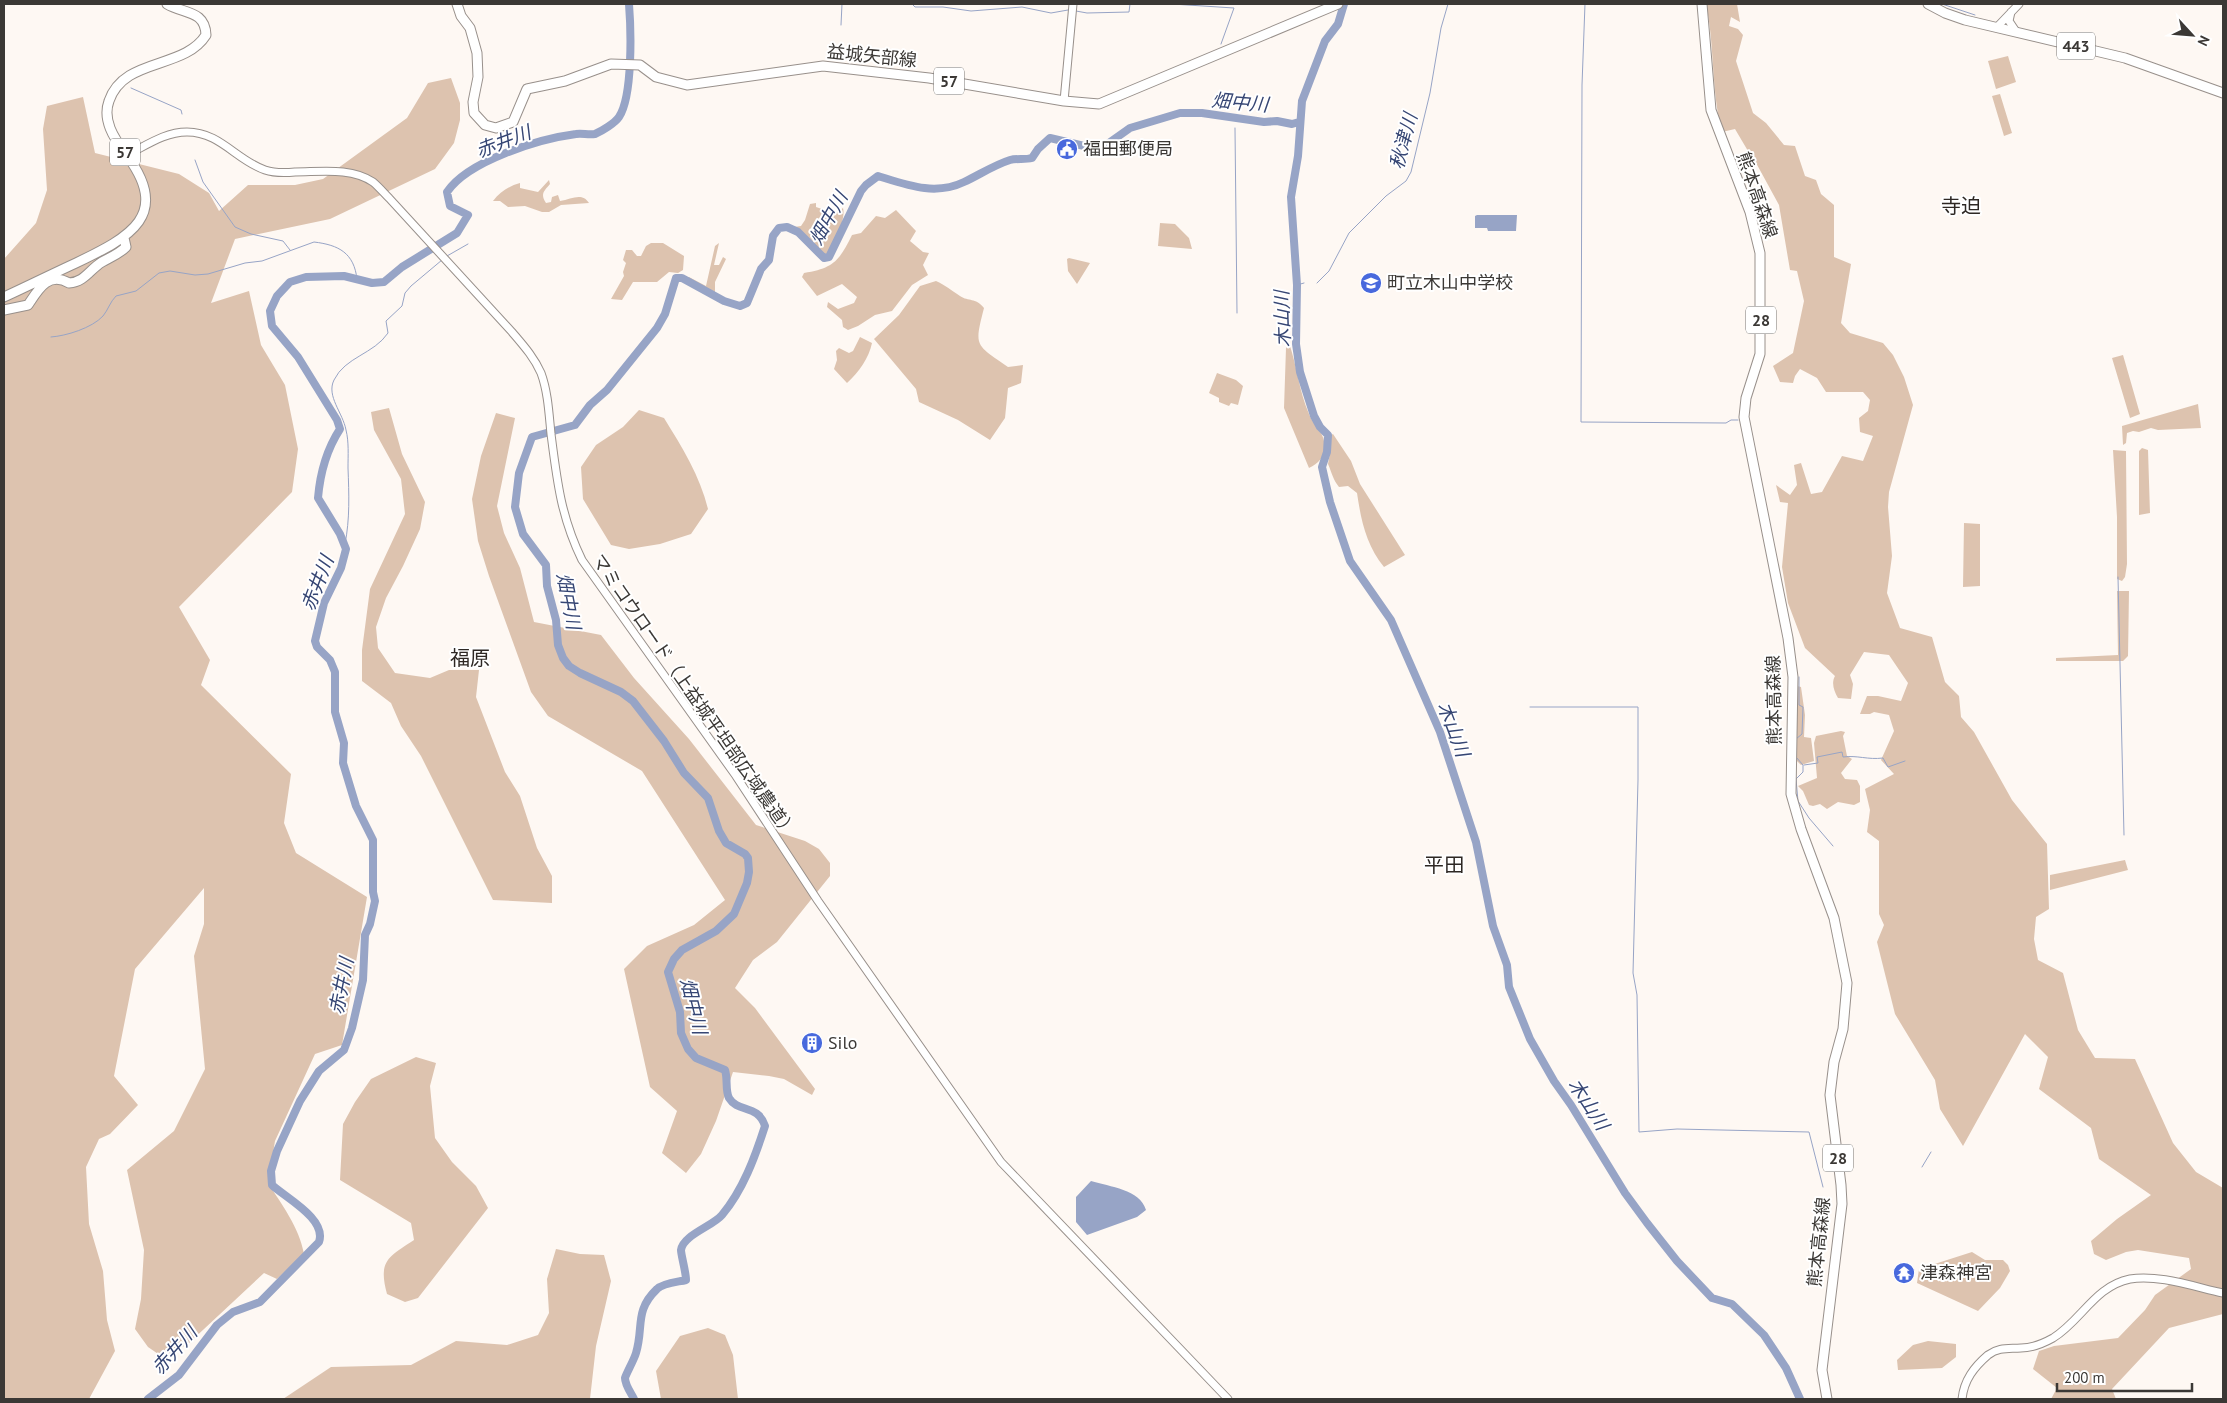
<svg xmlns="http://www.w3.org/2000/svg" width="2227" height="1403" font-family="'PT Sans','Noto Sans JP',sans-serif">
<rect width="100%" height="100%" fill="#fef8f3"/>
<!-- green -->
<path fill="#ddc3af" d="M 1706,4 L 1737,4 L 1740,22 L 1731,17 L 1729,26 L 1738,29 L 1743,35 L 1736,61 L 1753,113 L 1766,123 L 1784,145 L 1795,146 L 1805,176 L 1816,180 L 1821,194 L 1834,205 L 1834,257 L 1851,264 L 1841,323 L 1850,333 L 1883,343 L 1893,355 L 1904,377 L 1913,405 L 1889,492 L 1888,507 L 1892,556 L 1887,593 L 1900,628 L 1932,637 L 1945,682 L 1959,696 L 1961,717 L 1974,732 L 2012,800 L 2047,844 L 2049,909 L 2036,917 L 2034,939 L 2038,960 L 2063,973 L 2078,1030 L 2095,1058 L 2135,1059 L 2173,1143 L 2196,1172 L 2223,1188 L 2223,1314 L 2169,1328 L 2112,1389 L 2116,1399 L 2051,1399 L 2057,1388 L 2033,1369 L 2039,1351 L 2054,1346 L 2118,1338 L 2145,1310 L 2155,1295 L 2191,1269 L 2189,1258 L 2138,1250 L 2126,1252 L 2106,1260 L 2094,1254 L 2091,1241 L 2117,1219 L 2151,1195 L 2099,1159 L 2091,1128 L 2039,1089 L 2048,1057 L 2025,1034 L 1963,1146 L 1940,1109 L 1935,1080 L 1895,1014 L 1877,942 L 1884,925 L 1879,914 L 1879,841 L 1867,832 L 1870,810 L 1865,789 L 1894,774 L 1881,760 L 1894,731 L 1889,715 L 1874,712 L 1870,714 L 1860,714 L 1867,696 L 1878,696 L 1901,701 L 1908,683 L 1889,655 L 1864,652 L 1850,675 L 1853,684 L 1851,699 L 1838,698 C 1834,691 1831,683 1835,676 L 1805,648 L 1788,603 L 1782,567 L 1788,503 L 1780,502 L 1776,485 L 1790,495 L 1797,485 L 1794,465 L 1801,463 L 1811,494 L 1822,492 L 1842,456 L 1863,461 L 1873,436 L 1860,432 L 1859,418 L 1868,411 L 1870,400 L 1863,392 L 1826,392 L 1817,378 L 1800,369 L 1795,376 L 1793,383 L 1780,382 L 1773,366 L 1793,353 L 1804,301 L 1797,271 L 1790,270 L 1779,205 L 1755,161 L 1748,166 L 1743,158 L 1748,151 L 1735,129 L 1722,132 C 1711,90 1715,46 1706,4 Z
M 2008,56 L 2016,82 L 1996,89 L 1988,61 Z
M 451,78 L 460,103 L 460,120 L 454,143 L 435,169 L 330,219 L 235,239 L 211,303 L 249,291 L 261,345 L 285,385 L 298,449 L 292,492 L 179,607 L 210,660 L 201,685 L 291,774 L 284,823 L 296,853 L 367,897 L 342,1045 L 315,1054 L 275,1141 L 268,1183 C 282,1205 299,1227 304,1254 L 277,1279 L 264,1273 L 189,1343 L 164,1358 L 148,1347 L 135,1329 L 141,1299 L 144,1250 L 127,1170 L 174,1131 L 205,1069 L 194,956 L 204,924 L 204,888 L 135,969 L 114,1076 L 138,1105 L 110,1134 L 99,1139 L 86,1167 L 89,1224 L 103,1271 L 107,1320 L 115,1351 L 89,1399 L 4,1399 L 4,259 L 36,223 L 47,190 L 43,129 L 47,106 L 83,97 L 95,153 L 179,174 L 209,193 L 219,211 L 248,185 L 295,185 L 323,179 L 407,118 L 428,83 Z
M 2000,94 L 2012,133 L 2004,136 L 1992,96 Z
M 549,180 L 550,184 C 544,191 540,194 546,203 L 551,202 L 552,197 L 558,195 L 560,201 C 572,199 582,192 589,203 L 561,205 L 549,212 L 542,212 L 525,206 L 508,207 L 500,201 L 493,201 C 500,192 509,186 520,183 L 520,188 L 538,192 Z
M 816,203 L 816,207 L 828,211 L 827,219 L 843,208 C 846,218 835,246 829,256 L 825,256 L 794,227 L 801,226 L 805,220 L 810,204 Z
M 896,210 L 916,231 L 910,241 L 923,252 L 929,253 L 923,265 L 928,275 L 912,285 L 892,311 L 875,315 L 858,326 L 848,330 L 843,327 L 842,320 L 827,307 L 828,302 L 838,309 L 854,303 L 857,297 L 842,284 L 817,296 L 802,277 L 804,273 C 834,268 839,261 852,235 L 861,233 L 876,216 L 885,218 Z
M 1160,223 L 1175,224 L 1189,238 L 1192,249 L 1158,246 Z
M 651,243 L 663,243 L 684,256 L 683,270 L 678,273 L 669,272 L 657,282 L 633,282 L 622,300 L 611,299 L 624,276 L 623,272 L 626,263 L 623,260 L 626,250 L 632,250 L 637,256 L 641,256 L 646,246 Z
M 719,243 L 714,265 L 719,265 L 723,257 L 726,259 L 715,282 L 715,295 L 684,279 L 689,277 L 706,286 L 715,246 Z
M 1069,258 L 1090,263 L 1077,284 L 1068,271 L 1067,259 Z
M 936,281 C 945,285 951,290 960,296 C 969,302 975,297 984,308 C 974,347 975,344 1008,367 L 1023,365 L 1021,383 L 1008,388 L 1005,418 L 990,440 L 958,420 L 919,402 L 916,389 L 874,339 L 899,315 L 920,286 Z
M 860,337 L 872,343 C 869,358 859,372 847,383 L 834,369 L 837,360 L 836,351 L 839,348 L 849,353 L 853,351 Z
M 1289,343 C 1297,366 1299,391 1309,414 C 1312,423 1323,432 1324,441 C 1327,454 1320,463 1309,468 L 1284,408 L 1286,348 Z
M 2123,355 L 2140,414 L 2130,418 L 2112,358 Z
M 1217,373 L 1236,380 L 1243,386 L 1238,405 L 1231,403 L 1229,406 L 1219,402 L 1219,398 L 1209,393 Z
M 2198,404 L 2201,428 L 2158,430 L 2151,428 L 2139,432 L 2133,431 L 2127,433 L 2126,443 L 2123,445 L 2122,426 Z
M 389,408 L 402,454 L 425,502 L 420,529 L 403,566 L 386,598 L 376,627 L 378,648 L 395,673 L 430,678 L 449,670 L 479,670 L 476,697 L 505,772 L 520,796 L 537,848 L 552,876 L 552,903 L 493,900 L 421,756 L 401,726 L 391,703 L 362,681 L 362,650 L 370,589 L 405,514 L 401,479 L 374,430 L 371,412 Z
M 639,410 L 664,418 C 682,447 700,476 708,509 L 691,534 L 660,544 L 629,549 L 611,545 L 583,499 L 581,467 L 596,445 L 623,427 Z
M 496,413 L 515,418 L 497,506 L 504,533 L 520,568 L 534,622 L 601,635 L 634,678 L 689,739 L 756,825 L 805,841 L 819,849 L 830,863 L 830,876 L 777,942 L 753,960 L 735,988 L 755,1008 L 815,1089 L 812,1095 L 784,1079 L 769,1076 L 733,1072 L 716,1121 L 701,1154 L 686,1173 L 662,1153 L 677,1111 L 650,1087 L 624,969 L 647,946 L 694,925 L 725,900 L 642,771 L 548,716 L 531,692 L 489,576 L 478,541 L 472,499 L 481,456 Z
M 1333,434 L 1351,461 L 1360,484 L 1405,555 L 1384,567 C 1366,545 1361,520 1357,493 L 1348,486 L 1339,487 C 1333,480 1332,473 1328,464 L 1331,448 L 1331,435 Z
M 2142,448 L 2148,450 L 2150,513 L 2139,515 L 2139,451 Z
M 2113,450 L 2126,451 L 2127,564 L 2125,577 L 2122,581 L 2117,579 L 2117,517 Z
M 1964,523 L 1980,524 L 1980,586 L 1963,587 Z
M 2117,591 L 2129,591 L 2128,656 L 2123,661 L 2056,661 L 2056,658 L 2118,655 Z
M 1797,686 L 1801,687 L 1805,715 L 1804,737 L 1811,738 L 1814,761 L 1801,765 L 1795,759 Z
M 1841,731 L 1845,732 L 1843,736 L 1847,756 L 1852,759 L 1841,773 L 1845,779 L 1857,780 L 1860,786 L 1860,802 L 1854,805 L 1838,802 L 1827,809 L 1820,804 L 1813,806 L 1809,805 L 1803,791 L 1798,786 L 1817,778 L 1814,743 L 1816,736 Z
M 2125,860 L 2128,870 L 2050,890 L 2050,875 Z
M 416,1057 L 436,1063 L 430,1086 L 435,1138 L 452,1162 L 476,1186 L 488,1208 L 418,1298 L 405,1302 L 387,1294 C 378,1261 388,1257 414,1240 L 411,1223 L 340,1180 L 343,1124 L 355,1102 L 371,1079 Z
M 556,1249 L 580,1254 L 604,1255 L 611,1281 L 596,1346 L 590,1399 L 283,1399 L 331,1367 L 411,1365 L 456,1341 L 507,1345 L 538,1335 L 549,1313 L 547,1279 Z
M 1972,1252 L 1985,1260 L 2003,1260 L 2008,1265 L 2010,1271 L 2000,1288 L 1978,1311 L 1917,1283 L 1919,1269 Z
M 708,1328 L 725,1335 L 733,1355 L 738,1399 L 661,1399 L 656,1371 L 680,1336 Z
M 1928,1341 L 1956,1344 L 1956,1357 L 1942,1368 L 1898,1370 L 1897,1360 L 1913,1345 Z"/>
<!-- water -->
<path fill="#97a4c6" d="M 1477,215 L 1517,215 L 1516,231 L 1488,231 L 1487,228 L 1475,228 L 1475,216 Z
M 1091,1181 C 1110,1187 1140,1189 1146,1210 L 1137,1217 L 1087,1235 L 1076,1222 L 1076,1197 Z"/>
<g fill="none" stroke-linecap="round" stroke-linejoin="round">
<!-- stream -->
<path stroke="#97a4c6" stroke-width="1" d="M 912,4 L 915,7 L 943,7 L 971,11 L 1022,7 L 1051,13 L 1068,10
M 1172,4 L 1234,8 L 1221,44
M 1585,4 L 1582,85 L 1581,422 L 1726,423 L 1731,420 L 1738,420
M 1942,4 L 1975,15
M 1076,11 L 1087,13 L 1129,12 L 1130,4
M 841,25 L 842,4
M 131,88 L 181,110 L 182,114
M 1235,128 L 1237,313
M 195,160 L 203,182 L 235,227 L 251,234 L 283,241 L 290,250
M 447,256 L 468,244
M 1317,283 L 1329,271 L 1349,233 L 1386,196 L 1406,181 L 1411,172 L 1430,93 L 1441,28 L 1448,4
M 1297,285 L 1304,283
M 51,337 C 66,336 92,328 103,316 C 108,310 110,302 116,296 L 136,291 L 159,273 L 170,271 L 195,275 L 208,274 L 245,263 L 262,261 L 314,242 C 339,245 354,253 357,279
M 345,544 C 350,519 349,494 348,468 C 348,455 349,442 346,430 C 343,413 326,396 334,380 C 345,357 374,354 388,333 L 386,321 L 402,306 L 405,293 L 411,286 L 442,260
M 2118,577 L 2124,835
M 1530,707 L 1638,707 L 1638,780 L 1633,973 L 1637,995 L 1639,1132 L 1677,1129 L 1809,1132 L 1823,1187
M 1796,739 L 1802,734 L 1803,707 L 1799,705 L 1799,677
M 1796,757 L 1803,765 L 1803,772 L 1796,779 L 1798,801 L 1809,818 L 1833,846
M 1804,765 L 1818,763 L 1817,757 L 1842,752 L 1843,757 C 1857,755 1868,760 1883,758 L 1888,767 L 1905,761
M 1922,1167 L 1931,1152"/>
<!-- river -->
<path stroke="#97a4c6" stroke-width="8" d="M 1344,4 L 1338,24 L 1325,41 L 1302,101 L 1298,156 L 1291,197 L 1297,285 L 1296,344 L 1300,372 L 1314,416 L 1320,427 L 1328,435 L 1327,452 L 1322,467 L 1330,502 L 1350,561 L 1391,620 L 1440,732 L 1476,842 L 1493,926 L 1507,965 L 1509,987 L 1530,1039 L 1554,1081 L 1571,1105 L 1625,1193 L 1647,1223 L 1677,1261 L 1712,1298 L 1732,1304 L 1764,1335 L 1786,1368 L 1800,1399
M 148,1399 L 179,1375 L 217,1325 L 233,1312 L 260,1302 L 319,1242 C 327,1219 286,1198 272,1185 L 271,1171 L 277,1151 L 300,1101 L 319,1071 L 344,1050 L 352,1028 L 363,980 L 365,935 L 370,924 L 375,901 L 373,892 L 373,840 L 356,806 L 343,763 L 344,743 L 335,712 L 335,672 L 330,660 L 317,647 L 315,641 L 324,603 L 341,568 L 346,549 L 340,534 L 318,498 C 320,474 327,449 340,429 L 337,420 L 298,357 L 272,326 L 270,311 L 277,296 L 290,282 L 306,277 L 344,276 L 372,283 L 384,282 L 402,267 L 457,233 L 468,215 L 450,206 L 447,192 C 468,161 538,139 576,134 C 582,133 588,135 595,134 C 602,131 615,123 619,117 C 633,96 631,29 629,4
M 634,1399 C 631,1393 625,1385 625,1378 C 626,1374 634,1360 636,1353 C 644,1327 634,1311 657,1289 C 663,1283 678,1282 686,1280 C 686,1272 681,1255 681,1250 C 683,1235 713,1226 722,1215 C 743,1190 755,1157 765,1126 C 758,1104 738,1113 729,1098 C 725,1090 728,1079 725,1070 L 696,1058 L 688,1049 L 681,1033 L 680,1012 L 668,972 L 674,959 L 682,950 L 716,931 L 734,914 L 747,883 L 749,872 L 748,858 L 745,854 L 726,843 L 719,831 L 708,798 L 684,773 L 664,741 L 633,701 L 621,692 L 580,673 L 569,666 L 563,658 L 558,645 L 556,620 L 547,586 L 546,565 L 523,534 L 515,507 L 519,473 L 532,437 L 575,425 L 590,405 L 607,390 L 657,328 L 665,314 L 676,278 L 682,278 L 724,301 L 740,306 L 747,303 L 761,269 L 769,260 L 773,236 L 779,228 L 787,227 L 798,232 L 824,258 L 829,257 L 861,191 L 866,185 L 878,176 C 907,185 935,196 964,182 C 979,175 994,165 1010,160 C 1017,158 1025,160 1032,158 L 1038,149 L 1050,138 L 1097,149 L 1106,145 L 1130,128 L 1180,113 L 1202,113 L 1264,122 L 1277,121 L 1292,124 L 1299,122"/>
<!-- tertiary casing -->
<g stroke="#98908b" stroke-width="9">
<path id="tertiary" d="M 2011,12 L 2009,21 L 2015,30
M 1998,26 L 2019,4
M 1064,101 L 1073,4
M 127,155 C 147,145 165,132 187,132 C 220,132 236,160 265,170 C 274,173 285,173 295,172 C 320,172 351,167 373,182 C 379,187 384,193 389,198 L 512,332 C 523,345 534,357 541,373 C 548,392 549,414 551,434 C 557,481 561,517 582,560 L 736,776 L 818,901 L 1001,1162 L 1228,1399
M 1962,1399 C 1964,1380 1974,1367 1988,1355 C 1999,1347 2008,1349 2021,1348 C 2031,1348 2044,1343 2053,1338 C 2081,1321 2095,1286 2130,1279 C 2158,1274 2195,1287 2223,1293"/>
</g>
<!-- primary casing -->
<g stroke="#98908b" stroke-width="11">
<path id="primary" d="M 457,4 L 461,16 L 470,28 L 477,53 L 478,77 L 473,102 L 474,113 L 485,125 L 496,128 L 513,122 L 527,89 L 565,81 L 611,64 L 640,65 L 656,77 L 687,85 L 823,66 L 929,78 L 1064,101 L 1099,104 L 1338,4
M 1702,4 L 1711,110 L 1750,212 L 1760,253 L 1760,354 L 1746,398 L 1744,417 L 1788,638 L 1793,677 L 1791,794 L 1801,829 L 1834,918 L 1847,983 L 1843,1029 L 1834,1062 L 1830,1095 L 1841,1185 L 1842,1204 L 1822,1370 L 1827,1399
M 4,297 C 28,286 52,274 76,263 C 130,237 173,215 125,153 C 114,138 102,120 109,101 C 124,57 184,70 206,35 C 205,10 184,14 167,4
M 4,310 L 28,305 C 38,290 48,271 69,283 C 85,282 90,269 102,262 C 111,257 119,254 126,247 L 124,238"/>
</g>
<!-- trunk casing -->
<g stroke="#98908b" stroke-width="11">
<path id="trunk" d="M 1928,4 L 1945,13 L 1965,20 L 2125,58 L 2223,93"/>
</g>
<!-- tertiary -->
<use href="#tertiary" stroke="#fff" stroke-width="7"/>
<!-- primary -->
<use href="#primary" stroke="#fff" stroke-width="9"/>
<!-- trunk -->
<use href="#trunk" stroke="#fff" stroke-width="9"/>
</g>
<!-- icons -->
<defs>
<g id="civic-disc" transform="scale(1.125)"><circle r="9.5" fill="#4869dd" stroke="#fff"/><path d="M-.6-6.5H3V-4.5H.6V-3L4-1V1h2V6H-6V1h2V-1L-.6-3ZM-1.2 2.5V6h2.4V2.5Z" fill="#fff"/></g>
<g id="school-disc" transform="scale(1.125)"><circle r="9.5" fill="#4869dd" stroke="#fff"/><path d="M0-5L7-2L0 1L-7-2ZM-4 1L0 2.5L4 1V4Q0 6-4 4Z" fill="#fff"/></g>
<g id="building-disc" transform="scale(1.125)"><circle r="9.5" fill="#4869dd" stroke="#fff"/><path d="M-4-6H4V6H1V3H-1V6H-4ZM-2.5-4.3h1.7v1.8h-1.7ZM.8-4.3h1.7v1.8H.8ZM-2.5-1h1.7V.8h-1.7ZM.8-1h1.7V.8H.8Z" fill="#fff"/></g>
<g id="temple-disc" transform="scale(1.125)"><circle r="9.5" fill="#4869dd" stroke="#fff"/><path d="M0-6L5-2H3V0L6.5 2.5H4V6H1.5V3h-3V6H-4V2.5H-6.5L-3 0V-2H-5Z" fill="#fff"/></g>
</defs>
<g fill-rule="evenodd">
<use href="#civic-disc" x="1067" y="149"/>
<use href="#school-disc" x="1371" y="283"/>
<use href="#building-disc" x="812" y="1043"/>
<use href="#temple-disc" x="1904" y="1273"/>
</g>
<g text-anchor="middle" stroke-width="4" stroke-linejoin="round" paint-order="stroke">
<!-- shield labels -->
<g fill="#fff" stroke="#767472" stroke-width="1">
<rect x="2057" y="32.5" width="38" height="27" rx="4"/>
<rect x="934" y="67.5" width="30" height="27" rx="4"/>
<rect x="110" y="138.5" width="30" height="27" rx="4"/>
<rect x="1746" y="306.5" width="30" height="27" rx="4"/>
<rect x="1823" y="1144.5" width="30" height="27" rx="4"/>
</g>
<g font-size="16" font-weight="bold" fill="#3b3835">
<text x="2076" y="52">443</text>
<text x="949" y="87">57</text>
<text x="125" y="158">57</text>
<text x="1761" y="326">28</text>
<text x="1838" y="1164">28</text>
</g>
<!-- street labels -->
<g font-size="18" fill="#3b3835" stroke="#fff">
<text transform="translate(872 56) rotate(6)" y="6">益城矢部線</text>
<text transform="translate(1757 195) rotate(71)" y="6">熊本高森線</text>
<text transform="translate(694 696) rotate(55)" y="6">マミコウロード（上益城平坦部広域農道）</text>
<text transform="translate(1774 700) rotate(-91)" y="6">熊本高森線</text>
<text transform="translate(1819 1242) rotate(-84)" y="6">熊本高森線</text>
</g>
<!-- poi labels -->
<g font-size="18" fill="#3b3835" stroke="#fff" text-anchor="start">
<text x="1083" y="155">福田郵便局</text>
<text x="1387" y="289">町立木山中学校</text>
<text x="828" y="1049">Silo</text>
<text x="1920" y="1279">津森神宮</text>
</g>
<!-- water labels -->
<g font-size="19" font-style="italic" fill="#364674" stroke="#fff">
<text transform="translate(1240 102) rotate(5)" y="7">畑中川</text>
<text transform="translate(503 141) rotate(-21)" y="7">赤井川</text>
<text transform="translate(1403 141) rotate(-75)" y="7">秋津川</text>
<text transform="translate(828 218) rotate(-61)" y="7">畑中川</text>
<text transform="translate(1282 319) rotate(-92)" y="7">木山川</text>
<text transform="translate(317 583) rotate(-69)" y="7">赤井川</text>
<text transform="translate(569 601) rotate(79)" y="7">畑中川</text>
<text transform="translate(1454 729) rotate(69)" y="7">木山川</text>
<text transform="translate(341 986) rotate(-79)" y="7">赤井川</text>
<text transform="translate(694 1006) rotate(76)" y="7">畑中川</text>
<text transform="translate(1589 1104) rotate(57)" y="7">木山川</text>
<text transform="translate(174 1350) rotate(-48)" y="7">赤井川</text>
</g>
<!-- quarter labels -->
<g font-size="20" fill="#2e2824" stroke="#fff">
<text x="1961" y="213">寺迫</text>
<text x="470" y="665">福原</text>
<text x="1444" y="872">平田</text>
</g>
</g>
<!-- border -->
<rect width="2227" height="1403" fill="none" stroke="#3b3835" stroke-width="10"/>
<!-- north arrow -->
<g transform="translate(2192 35) rotate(116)" stroke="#ffffff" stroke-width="4" paint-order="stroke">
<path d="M0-4L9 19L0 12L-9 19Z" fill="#3b3835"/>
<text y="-8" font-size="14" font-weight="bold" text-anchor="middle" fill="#3b3835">N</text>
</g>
<!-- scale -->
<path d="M2057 1383v8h135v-8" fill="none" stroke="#3b3835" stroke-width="2.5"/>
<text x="2064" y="1383" font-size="15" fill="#3b3835" stroke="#ffffff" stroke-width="4" paint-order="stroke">200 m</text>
</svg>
